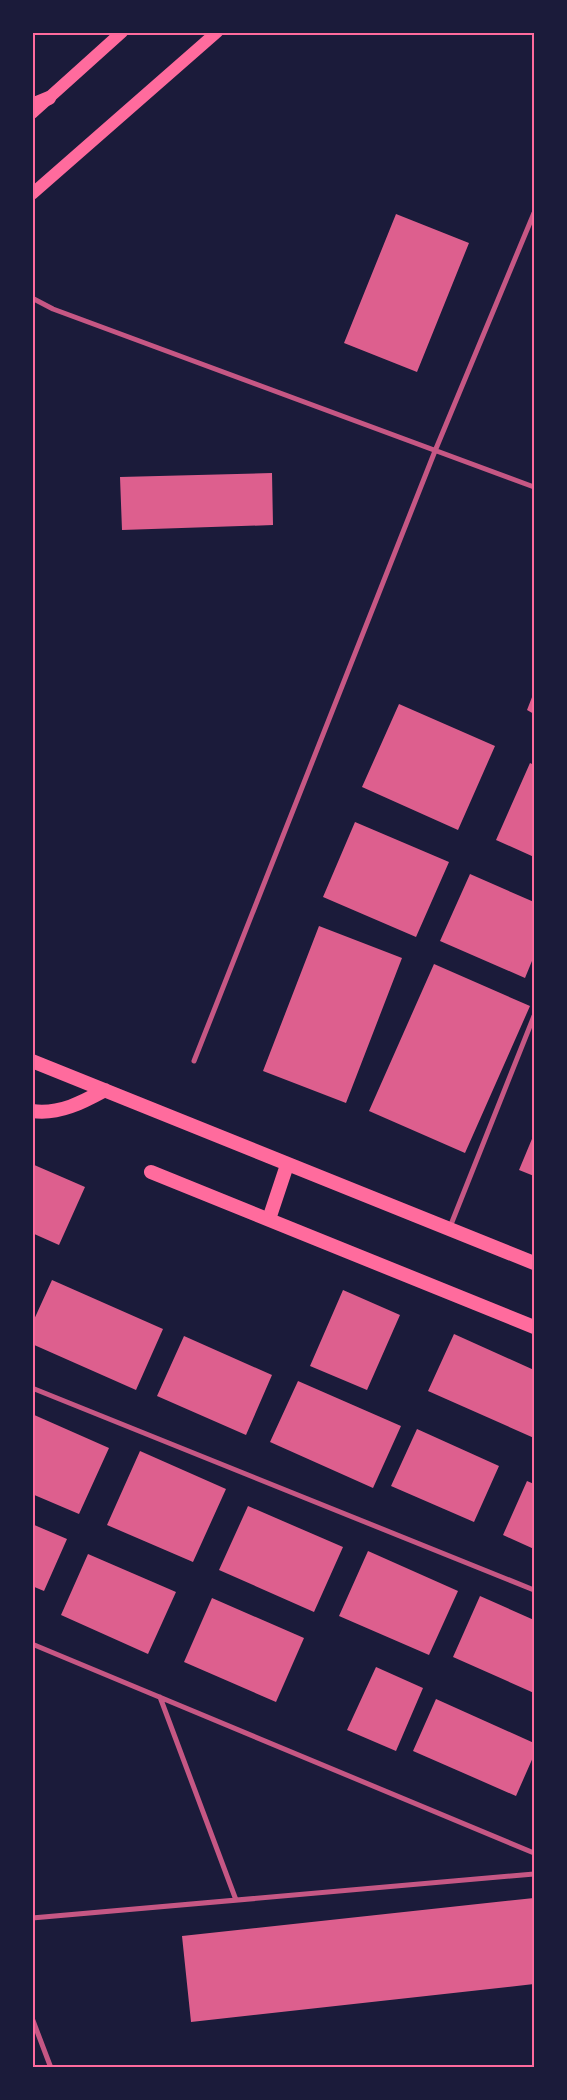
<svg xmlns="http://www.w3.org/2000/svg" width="567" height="2100" font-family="Quicksand,sans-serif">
<rect width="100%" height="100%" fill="#1b1b3a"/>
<!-- building -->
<path fill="#dd5f8e" d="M 396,214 L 469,243 L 417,372 L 344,343 Z
M 272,473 L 273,525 L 122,530 L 120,477 Z
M 534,692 L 534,714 L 527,710 Z
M 399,704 L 495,746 L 458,830 L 362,787 Z
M 530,763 L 534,765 L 534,857 L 496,840 Z
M 355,822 L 449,862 L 416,937 L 323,897 Z
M 470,874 L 534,902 L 534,956 L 525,978 L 440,941 Z
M 319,926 L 402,958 L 346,1103 L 263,1071 Z
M 434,964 L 530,1006 L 465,1153 L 369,1111 Z
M 534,1134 L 534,1176 L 519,1170 Z
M 32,1164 L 85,1187 L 59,1245 L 32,1233 Z
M 52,1280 L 163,1329 L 136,1390 L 32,1344 L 32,1324 Z
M 343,1290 L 400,1315 L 367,1390 L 310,1366 Z
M 454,1334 L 534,1370 L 534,1438 L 428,1391 Z
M 184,1336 L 272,1375 L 246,1435 L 157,1396 Z
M 298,1381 L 401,1426 L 373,1488 L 270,1442 Z
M 32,1414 L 109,1448 L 79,1514 L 32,1494 Z
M 417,1429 L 499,1466 L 474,1522 L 391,1486 Z
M 140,1451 L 226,1489 L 193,1562 L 107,1525 Z
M 527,1481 L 534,1484 L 534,1549 L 503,1535 Z
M 248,1506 L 343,1547 L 314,1612 L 219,1570 Z
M 32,1524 L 67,1539 L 44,1591 L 32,1586 Z
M 368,1551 L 458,1591 L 429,1655 L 339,1616 Z
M 88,1554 L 176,1592 L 148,1654 L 61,1615 Z
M 480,1596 L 534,1620 L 534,1693 L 453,1657 Z
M 212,1598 L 304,1638 L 276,1702 L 184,1662 Z
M 376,1667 L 423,1688 L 396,1751 L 347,1730 Z
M 436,1699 L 534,1743 L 534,1755 L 516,1796 L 413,1751 Z
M 534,1898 L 534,1984 L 191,2022 L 182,1936 Z"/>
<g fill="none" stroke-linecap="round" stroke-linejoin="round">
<!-- minor -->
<path stroke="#c65784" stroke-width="5" d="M 32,298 L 53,309 L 534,487
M 194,1061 L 435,451 L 534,213
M 450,1227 L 534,1016
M 32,1388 L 534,1590
M 32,1644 L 534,1853
M 160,1697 L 236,1900
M 32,1918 L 534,1874
M 32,2018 L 51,2068"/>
<!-- primary -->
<path stroke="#ff6b9d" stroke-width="12" d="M 32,113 L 122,32
M 32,194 L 217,32"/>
<!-- trunk -->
<path stroke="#ff6b9d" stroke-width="14" d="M 32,105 L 49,98
M 32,1061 L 534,1263
M 32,1111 C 59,1115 83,1102 105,1090
M 151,1172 L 534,1327
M 269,1219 L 287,1165"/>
</g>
<!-- border -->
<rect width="567" height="2100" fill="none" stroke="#1b1b3a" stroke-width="68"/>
<rect x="34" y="34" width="499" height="2032" fill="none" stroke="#ff6b9d" stroke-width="2"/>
</svg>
